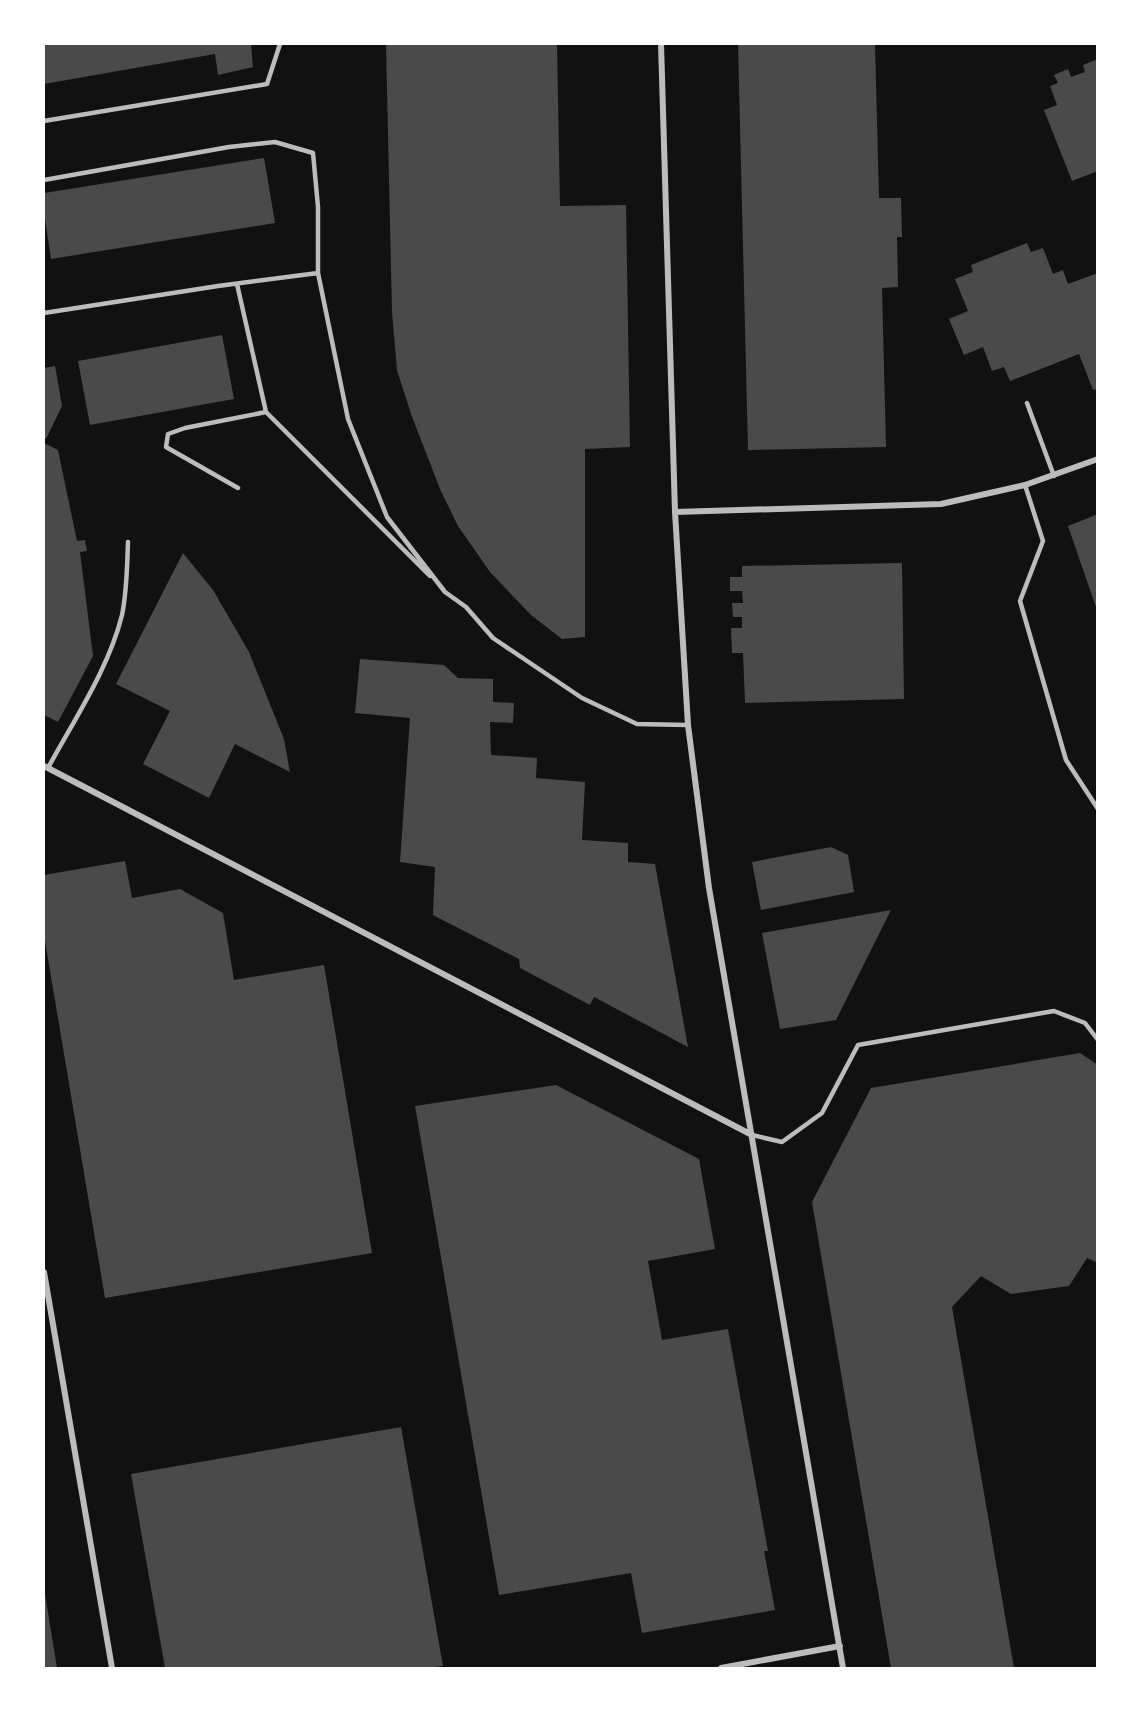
<svg xmlns="http://www.w3.org/2000/svg" width="1141" height="1712" font-family="Overpass,sans-serif">
<rect width="100%" height="100%" fill="#111"/>
<!-- building -->
<path fill="#4a4a4a" d="M 44,44 L 251,44 L 253,67 L 218,75 L 215,54 L 44,84 Z
M 386,44 L 557,44 L 560,206 L 626,205 L 630,447 L 585,449 L 585,637 L 562,639 L 531,615 L 490,572 L 458,526 L 440,489 L 411,414 L 397,370 L 392,312 Z
M 738,44 L 875,44 L 879,198 L 901,198 L 902,237 L 897,237 L 898,287 L 882,288 L 886,447 L 748,450 Z
M 1098,59 L 1098,171 L 1072,181 L 1044,110 L 1057,105 L 1050,86 L 1058,83 L 1054,75 L 1068,69 L 1071,77 L 1085,72 L 1083,65 Z
M 264,158 L 275,223 L 51,259 L 44,212 L 44,193 Z
M 1027,243 L 1031,252 L 1043,248 L 1053,274 L 1063,270 L 1068,284 L 1098,273 L 1098,389 L 1093,390 L 1079,354 L 1010,381 L 1004,367 L 992,371 L 983,347 L 964,355 L 949,319 L 968,311 L 955,279 L 973,272 L 971,265 Z
M 222,335 L 234,399 L 90,425 L 78,361 Z
M 55,366 L 62,406 L 46,439 L 44,438 L 44,368 Z
M 44,443 L 58,450 L 77,541 L 85,540 L 87,551 L 80,552 L 93,656 L 58,722 L 44,715 Z
M 1098,514 L 1098,610 L 1097,610 L 1068,526 Z
M 183,553 L 213,590 L 249,652 L 284,739 L 290,772 L 235,744 L 209,798 L 143,764 L 170,711 L 116,684 Z
M 902,563 L 904,699 L 745,703 L 743,653 L 732,653 L 731,628 L 742,628 L 742,617 L 733,617 L 732,603 L 743,603 L 742,591 L 730,591 L 730,577 L 742,577 L 742,566 Z
M 360,659 L 444,665 L 458,678 L 493,679 L 493,702 L 514,703 L 513,723 L 490,722 L 491,755 L 537,758 L 536,778 L 585,782 L 582,840 L 628,843 L 628,862 L 655,864 L 688,1047 L 594,997 L 590,1005 L 520,968 L 519,959 L 433,915 L 435,867 L 400,862 L 410,718 L 355,713 Z
M 831,847 L 848,855 L 854,892 L 761,910 L 752,862 Z
M 125,861 L 132,898 L 180,889 L 223,913 L 234,980 L 324,965 L 372,1253 L 105,1298 L 44,935 L 44,875 Z
M 891,910 L 836,1020 L 780,1029 L 762,933 Z
M 1080,1053 L 1098,1065 L 1098,1263 L 1087,1258 L 1069,1286 L 1011,1294 L 981,1276 L 952,1307 L 1014,1668 L 891,1668 L 812,1202 L 871,1088 Z
M 556,1085 L 699,1159 L 715,1249 L 648,1261 L 662,1340 L 728,1329 L 768,1551 L 764,1551 L 775,1610 L 642,1633 L 631,1573 L 499,1595 L 415,1106 Z
M 401,1427 L 443,1666 L 426,1668 L 165,1668 L 131,1474 Z
M 44,1594 L 45,1594 L 57,1668 L 44,1668 Z"/>
<g fill="none" stroke-linecap="round" stroke-linejoin="round">
<!-- service -->
<path stroke="#bcbcbc" stroke-width="4.5" d="M 44,121 L 267,84 L 280,44
M 44,180 L 229,147 L 275,142 L 313,153 L 318,207 L 318,273
M 237,284 L 266,412 L 430,576
M 44,313 L 218,286 L 318,273 L 348,419 L 387,517 L 445,592 L 466,607 L 493,638 L 582,698 L 637,724 L 688,725
M 1027,403 L 1054,476
M 1025,485 L 1043,541 L 1020,601 L 1066,760 L 1098,809
M 238,488 L 166,447 L 168,434 L 185,428 L 266,412
M 48,768 C 74,720 109,668 122,615 C 127,591 127,567 128,542
M 752,1135 L 782,1142 L 822,1113 L 858,1045 L 1054,1011 L 1085,1023 L 1098,1040"/>
<!-- minor -->
<path stroke="#bcbcbc" stroke-width="6" d="M 661,44 L 675,512 L 688,725 L 709,888 L 843,1668
M 675,512 L 941,504 L 1025,485 L 1098,459
M 44,766 L 752,1135
M 44,1272 L 112,1668
M 721,1668 L 840,1646"/>
</g>
<!-- border -->
<rect width="1141" height="1712" fill="none" stroke="#ffffff" stroke-width="90"/>
</svg>
